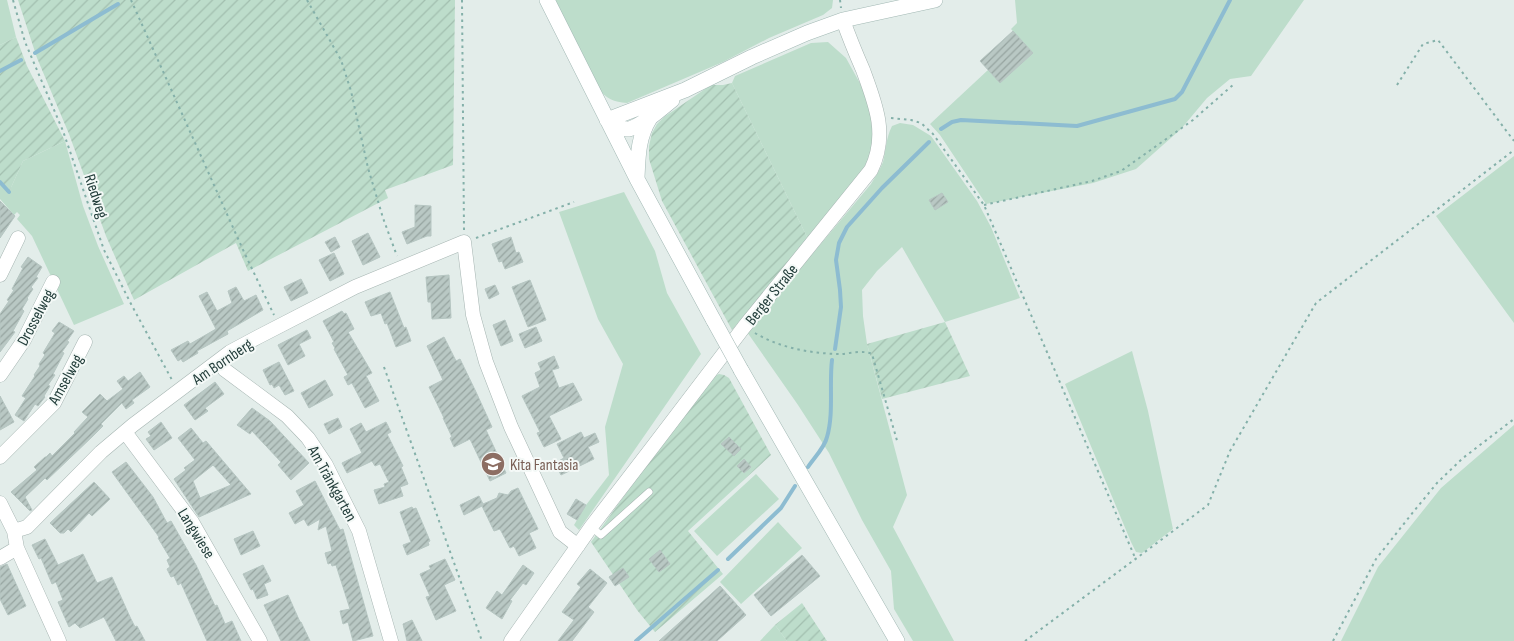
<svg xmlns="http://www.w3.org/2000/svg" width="1514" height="641" font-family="'Sofia Sans Condensed',sans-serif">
<defs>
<pattern id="garden-furrows" width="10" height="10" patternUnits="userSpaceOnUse" patternTransform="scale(1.25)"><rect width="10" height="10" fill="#bdddcb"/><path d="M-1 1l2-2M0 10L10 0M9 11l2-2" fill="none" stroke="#a2bfaf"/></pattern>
<pattern id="building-hatch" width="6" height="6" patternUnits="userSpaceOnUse" patternTransform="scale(1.25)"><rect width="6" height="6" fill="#b9c8c4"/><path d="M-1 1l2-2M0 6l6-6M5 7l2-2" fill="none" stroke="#96a4a0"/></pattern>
</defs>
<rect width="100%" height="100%" fill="#e3edea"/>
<!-- green -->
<path fill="#bdddcb" d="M 0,0 L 7,0 L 16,37 L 0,45 Z
M 555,0 L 833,0 L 832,8 L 823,15 L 769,38 L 723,62 L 627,103 C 614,102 606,99 598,88 Z
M 1015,0 L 1304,0 L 1251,76 L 1230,79 L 1207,98 L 1181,129 L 1136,169 L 1093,183 L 986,204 L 940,135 L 930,124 L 988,70 L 1000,83 L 1033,53 L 1011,29 L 1017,23 Z
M 828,42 L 846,58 L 867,96 L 875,130 L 870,158 L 858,177 L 808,239 L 732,83 L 735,76 L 811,43 Z
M 900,123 L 913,125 L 931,136 L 977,201 L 991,227 L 1020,298 L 945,322 L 902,247 L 877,271 L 862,290 L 863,316 L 867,344 L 907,495 L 893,527 L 954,641 L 913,641 L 894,609 L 891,571 L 862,520 L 829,453 L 798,405 L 747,332 L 871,184 C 875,177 880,170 883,162 C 886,150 886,138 892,126 Z
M 65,141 L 83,206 L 98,246 L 124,304 L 74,325 L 32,236 L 17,219 L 20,215 L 17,212 L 14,215 L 0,199 L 0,182 L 9,192 L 23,161 Z
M 1514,156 L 1514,323 L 1436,216 Z
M 624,192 L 655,251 L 667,293 L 701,354 L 579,530 L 574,525 L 586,505 L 609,475 L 605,427 L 623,364 L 598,319 L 559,212 Z
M 1132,351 L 1148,411 L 1173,529 L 1142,553 L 1136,552 L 1131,542 L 1065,384 Z
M 1514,425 L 1514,641 L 1341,641 L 1378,567 L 1441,488 Z
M 756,474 L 779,499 L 717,556 L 694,531 Z
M 778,522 L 802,548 L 741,604 L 720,582 Z
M 775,625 L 787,641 L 760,641 Z"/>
<!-- garden -->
<path fill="url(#garden-furrows)" d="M 18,0 L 455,0 L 453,165 L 385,190 L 388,198 L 248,271 L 236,243 L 134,300 L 106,236 L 69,134 L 37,58 Z
M 16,37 L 27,66 L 65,141 L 23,161 L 9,192 L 0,182 L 0,45 Z
M 732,83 L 808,239 L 732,330 L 662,201 L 649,159 L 649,146 L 652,133 L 657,124 L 664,117 L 711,85 L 723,85 Z
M 945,322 L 970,376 L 882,399 L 867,344 Z
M 719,374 L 724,375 L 729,378 L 771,455 L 688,531 L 723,574 L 655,632 L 637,610 L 591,542 L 707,381 L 712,377 Z
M 802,603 L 827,641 L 787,641 L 775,625 Z"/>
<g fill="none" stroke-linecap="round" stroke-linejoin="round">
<!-- stream -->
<path stroke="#8dbcd1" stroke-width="4" d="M 35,53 L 118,4
M 0,71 L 21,60
M 941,129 L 952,122 L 961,120 L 1077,126 L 1175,99 L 1182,92 L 1230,0
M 0,182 L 9,192
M 835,349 L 841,307 L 840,290 L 836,260 L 839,243 L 847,227 L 882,188 L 929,142
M 808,467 C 814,458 825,447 827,437 C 834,413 829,385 832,360
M 728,559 L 781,508 L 795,486
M 636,641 L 718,570"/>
</g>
<!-- building -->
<path fill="url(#building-hatch)" stroke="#b6c6c2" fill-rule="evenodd" d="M 1013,31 L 1033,53 L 1000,83 L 980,61 Z
M 942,193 L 948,202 L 935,210 L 929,200 Z
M 0,201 L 15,216 L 0,238 Z
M 415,205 L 431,206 L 431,236 L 427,236 L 407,244 L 402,232 L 415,227 Z
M 368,233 L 380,257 L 363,265 L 352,241 Z
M 335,237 L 340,247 L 331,252 L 325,242 Z
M 511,237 L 516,253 L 519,252 L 523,262 L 505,269 L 502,261 L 499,262 L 492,244 Z
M 334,253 L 344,274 L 330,281 L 319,260 Z
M 28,257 L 42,267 L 36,277 L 38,278 L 31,287 L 33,289 L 27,298 L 28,299 L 22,309 L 24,311 L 13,331 L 15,332 L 0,352 L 0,314 L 9,301 L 7,300 L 14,290 L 12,289 L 23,268 L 21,267 Z
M 449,275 L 451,318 L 432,319 L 431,302 L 428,302 L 426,277 Z
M 301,279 L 308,293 L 291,301 L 284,287 Z
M 530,280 L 546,320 L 528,327 L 512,287 Z
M 495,285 L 499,294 L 489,299 L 485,289 Z
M 236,287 L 244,301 L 256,295 L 263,310 L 227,331 L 228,334 L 197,351 L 198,353 L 183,362 L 181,359 L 178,361 L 171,350 L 188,341 L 190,344 L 216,329 L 199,296 L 207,292 L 217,311 L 232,303 L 228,291 Z
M 390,292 L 404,328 L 406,327 L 411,341 L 396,347 L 387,323 L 385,324 L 381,313 L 371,316 L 365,302 Z
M 342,311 L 344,314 L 346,313 L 354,329 L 348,332 L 372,373 L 366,376 L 379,401 L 365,408 L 352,383 L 348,385 L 344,377 L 348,375 L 334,349 L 335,348 L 332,343 L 334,342 L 323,321 Z
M 505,320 L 513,341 L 501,346 L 493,325 Z
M 59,322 L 74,331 L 67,341 L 69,342 L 62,352 L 64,353 L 53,374 L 55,375 L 48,385 L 50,386 L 44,396 L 45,397 L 38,406 L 35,404 L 24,421 L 15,415 L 26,398 L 22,396 L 35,376 L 34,375 L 40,366 L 39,364 L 45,355 L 43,353 L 55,333 L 52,331 Z
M 536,327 L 542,341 L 525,348 L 519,334 Z
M 307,330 L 311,338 L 299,344 L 305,356 L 288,365 L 278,345 Z
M 444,337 L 456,361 L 460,359 L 476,392 L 492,427 L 486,430 L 506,473 L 490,481 L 470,439 L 454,447 L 450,438 L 452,437 L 443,418 L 444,418 L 429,387 L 443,380 L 427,346 Z
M 554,356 L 559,368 L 552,370 L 559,388 L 573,383 L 582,400 L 549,416 L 561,439 L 544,447 L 537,433 L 540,432 L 522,396 L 540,387 L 535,373 L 541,370 L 538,363 Z
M 279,362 L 294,391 L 285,395 L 279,385 L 274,388 L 272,384 L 270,385 L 263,370 Z
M 140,372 L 150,387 L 132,400 L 134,403 L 126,409 L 122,403 L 101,424 L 103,426 L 93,436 L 47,480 L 45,478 L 25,497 L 32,510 L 30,511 L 11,492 L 37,470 L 34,467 L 45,457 L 46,457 L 50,453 L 52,456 L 75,433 L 74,432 L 88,417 L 82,412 L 100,394 L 107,401 L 123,389 L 117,381 L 124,376 L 128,381 Z
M 325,380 L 333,395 L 309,408 L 301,393 Z
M 215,382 L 224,394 L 205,408 L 208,411 L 195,420 L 184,405 Z
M 0,396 L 14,422 L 0,430 Z
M 252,408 L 270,421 L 309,463 L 291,480 L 278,465 L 281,462 L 252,431 L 250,434 L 237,425 Z
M 338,418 L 342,427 L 329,434 L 324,424 Z
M 161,422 L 172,438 L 154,450 L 146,439 L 151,436 L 148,432 Z
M 386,422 L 391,432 L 387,434 L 403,466 L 401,467 L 408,484 L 400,487 L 403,496 L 379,504 L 374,490 L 385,487 L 384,484 L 389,482 L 380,464 L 375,466 L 372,461 L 347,473 L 342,463 L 362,453 L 350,429 L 361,423 L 366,432 Z
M 191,428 L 203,443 L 206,441 L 251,494 L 199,517 L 174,479 L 186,470 L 184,468 L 195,460 L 178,438 ZM 213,465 L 231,485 L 200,498 L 193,481 Z
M 581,432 L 584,438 L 595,433 L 599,442 L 588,447 L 594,459 L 561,475 L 555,463 L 564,458 L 557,444 Z
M 729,437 L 741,449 L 734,456 L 721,444 Z
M 744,459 L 751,467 L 744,473 L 737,466 Z
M 126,462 L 153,497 L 167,523 L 171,521 L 196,565 L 215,606 L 217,605 L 225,624 L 232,621 L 241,641 L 207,641 L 181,583 L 178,585 L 174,576 L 171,577 L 167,569 L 170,567 L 167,560 L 170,558 L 158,538 L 159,537 L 112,472 Z
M 315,481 L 340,530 L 343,529 L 373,636 L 353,641 L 348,622 L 343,624 L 340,611 L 350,609 L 336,565 L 332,566 L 331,563 L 328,564 L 325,553 L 332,551 L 326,526 L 318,530 L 320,519 L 308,526 L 304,519 L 295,524 L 289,513 L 304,505 L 296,491 Z
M 94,482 L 110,499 L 92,516 L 89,513 L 71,532 L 68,529 L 64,533 L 60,533 L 50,523 Z
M 518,488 L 538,529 L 529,533 L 536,548 L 519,556 L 514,546 L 510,548 L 500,529 L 494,531 L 482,506 L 464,515 L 460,505 L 479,496 L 483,504 L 497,498 L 499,493 L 508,495 L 511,491 Z
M 576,499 L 586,505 L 577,520 L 567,514 Z
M 412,507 L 413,509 L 416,508 L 430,541 L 428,542 L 429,545 L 407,555 L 403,545 L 411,542 L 400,512 Z
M 253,531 L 260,546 L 241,555 L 234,539 Z
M 45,539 L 58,565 L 83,554 L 97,583 L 112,577 L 130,617 L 135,627 L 137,626 L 145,641 L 116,641 L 104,617 L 80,628 L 75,623 L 69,627 L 58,602 L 63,600 L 56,582 L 52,584 L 41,558 L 39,559 L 32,545 Z
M 660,550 L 670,564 L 659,572 L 649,559 Z
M 802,555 L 820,576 L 771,616 L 754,595 Z
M 445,559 L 455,580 L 444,585 L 456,611 L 436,620 L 426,597 L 430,596 L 420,574 L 431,569 L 429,566 Z
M 7,564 L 26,606 L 8,615 L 0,599 L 0,567 Z
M 263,565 L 271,581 L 264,584 L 268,595 L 257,599 L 253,589 L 251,590 L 243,574 Z
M 523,565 L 534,573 L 526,585 L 523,583 L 510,600 L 512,601 L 502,619 L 486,608 L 497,591 L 502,595 Z
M 623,568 L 629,577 L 615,586 L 609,577 Z
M 590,569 L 607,583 L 588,607 L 594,612 L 572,641 L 558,641 L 574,620 L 562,612 L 581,587 L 577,584 Z
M 720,586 L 746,615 L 717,641 L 659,641 Z
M 288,595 L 300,622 L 301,622 L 310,641 L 281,641 L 264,605 Z
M 412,620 L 422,641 L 407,641 L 403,624 Z"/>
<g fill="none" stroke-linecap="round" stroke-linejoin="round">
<!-- lane casing -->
<g stroke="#a6b5b2" stroke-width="8">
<path id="lane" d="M 591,527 L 601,535 L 649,492"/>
</g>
<!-- street casing -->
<g stroke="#a6b5b2" stroke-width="15">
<path id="street" d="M 0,275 L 18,238
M 219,361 L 225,370 L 287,416 L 308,438 L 326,465 L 359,531 L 391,641
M 0,375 L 24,340 L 53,282
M 125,432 L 192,522 L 260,641
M 0,457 L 54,403 L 85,342
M 0,503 L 14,531 L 17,548 L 59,641
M 14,531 L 27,527 L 101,452 L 133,425 L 230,352 L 258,337 L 355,287 L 464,242 L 473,315 L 486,362 L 511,427 L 560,532 L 578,546
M 0,558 L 17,548
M 511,641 L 591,527 L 651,449 L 744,327 L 871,170 C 888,135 876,105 863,70 C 856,54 849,37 843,20"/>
</g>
<!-- secondary casing -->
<g stroke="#a2b8b4" stroke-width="16">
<path id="secondary" d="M 547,0 L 637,179 L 714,321
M 607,120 L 685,90 L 752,57 L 807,33 L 843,20 L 935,0
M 607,120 C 613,124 621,130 629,129 C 642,126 661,109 672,100
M 637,178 C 638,156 638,137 650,118
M 741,370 L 897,641"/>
</g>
<!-- path -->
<path stroke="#84b0a9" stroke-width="2" stroke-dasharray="2.5 4" stroke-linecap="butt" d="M 13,0 L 25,42 L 63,131 L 104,250 L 130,302 L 172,380
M 131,0 L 244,252 L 274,315
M 307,0 L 341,60 L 351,91 L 368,168 L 383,218 L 397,256
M 462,0 L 464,230
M 840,0 L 841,8
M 1397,85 L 1423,44 L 1438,40 L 1514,141
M 891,118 L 911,120 L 921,123 L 933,134 L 984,205 L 1136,560
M 984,205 L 1092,181 L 1121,171 L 1193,120 L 1234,84
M 476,238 L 574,202
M 755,333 C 780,348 813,354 842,354 C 852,353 863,350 872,354 L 898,444
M 384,367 L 482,641
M 1025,641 L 1208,505 L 1230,451 L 1316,303 L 1514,150
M 1333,641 L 1376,559 L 1414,511 L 1437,483 L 1463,458 L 1514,419"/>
<!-- lane -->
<use href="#lane" stroke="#fff" stroke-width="7"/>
<!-- street -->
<use href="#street" stroke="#fff" stroke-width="14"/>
<!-- secondary -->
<use href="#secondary" stroke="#fff" stroke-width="15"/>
<!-- secondary-bridge casing -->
<g stroke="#a2b8b4" stroke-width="16" stroke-linecap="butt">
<path id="secondary-bridge" d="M 714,321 L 741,370"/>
</g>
<!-- secondary-bridge -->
<use href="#secondary-bridge" stroke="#fff" stroke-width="15"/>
</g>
<!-- icons -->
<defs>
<g id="school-disc" transform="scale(1.25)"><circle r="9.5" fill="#8d6e63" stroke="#f4f9f7"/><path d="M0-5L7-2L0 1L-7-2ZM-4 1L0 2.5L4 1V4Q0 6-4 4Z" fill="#fff"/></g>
</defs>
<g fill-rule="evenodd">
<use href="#school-disc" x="493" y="464"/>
</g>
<g text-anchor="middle" stroke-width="4" stroke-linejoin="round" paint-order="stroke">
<!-- street labels -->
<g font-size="16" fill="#233e3b" stroke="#f4f9f7">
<text transform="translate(97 196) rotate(72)" y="6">Riedweg</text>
<text transform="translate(771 294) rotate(-51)" y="6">Berger Straße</text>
<text transform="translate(35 317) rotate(-62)" y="6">Drosselweg</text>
<text transform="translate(222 361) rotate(-34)" y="6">Am Bornberg</text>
<text transform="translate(65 379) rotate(-61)" y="6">Amselweg</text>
<text transform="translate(333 483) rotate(61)" y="6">Am Tränkgarten</text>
<text transform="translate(197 533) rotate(58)" y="6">Langwiese</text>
</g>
<!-- education labels -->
<g font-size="16" fill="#785e54" stroke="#f4f9f7" text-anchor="start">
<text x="510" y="470">Kita Fantasia</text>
</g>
</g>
</svg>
